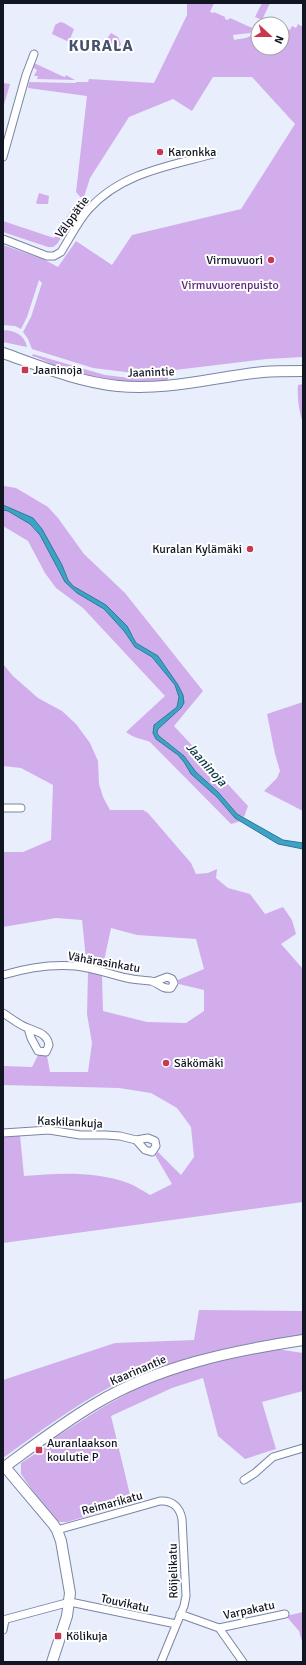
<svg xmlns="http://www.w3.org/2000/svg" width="306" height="1665" font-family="Signika,sans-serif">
<rect width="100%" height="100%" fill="#e8eefc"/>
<!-- green -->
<path fill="#d2adec" d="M 187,3 L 214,3 L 210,12 L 213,13 L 214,12 L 225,17 L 225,19 L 228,20 L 230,18 L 250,27 L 253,28 L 250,33 L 233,35 L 234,40 C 244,38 252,39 256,29 L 258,30 L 258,48 L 282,48 L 282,26 L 290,30 L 292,26 L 296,28 L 298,24 L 303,27 L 303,357 L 267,359 L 142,374 L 93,368 L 32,349 L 28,339 L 23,332 L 31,317 L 42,283 L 39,280 L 27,317 L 21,329 L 15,326 L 3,325 L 3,245 L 43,259 L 58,267 L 76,241 L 112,265 L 132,235 L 241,209 L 295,124 L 252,77 L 213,77 L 192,111 L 173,99 L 129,117 L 90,178 L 83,200 L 76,192 L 87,96 L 28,88 L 29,82 L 75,83 L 77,82 L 88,82 L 89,79 L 154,83 L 187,15 Z
M 262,3 L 270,3 L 262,20 L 255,17 Z
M 60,22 L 64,23 L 74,29 L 69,42 L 52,34 L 55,25 Z
M 111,33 L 118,37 L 121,44 L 116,52 L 104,43 Z
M 34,63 L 62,76 L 65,77 L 66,75 L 75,80 L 37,79 L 38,76 L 34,76 L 37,70 L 32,67 Z
M 3,83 L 10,84 L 3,108 Z
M 39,193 L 49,196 L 48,204 L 38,204 L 36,203 Z
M 75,204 L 79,210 L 57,244 L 53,247 L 48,247 L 3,232 L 3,221 L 54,238 Z
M 3,330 C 14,330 25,335 27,347 L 3,342 Z
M 33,354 L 105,375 L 130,378 L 168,377 L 168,381 C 133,384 100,381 66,370 C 54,366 44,359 32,356 Z
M 303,384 L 303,424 C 299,410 297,399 298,385 Z
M 4,486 L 16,488 L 48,507 L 58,518 L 84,554 L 125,593 L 203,691 L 174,726 L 248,806 L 244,817 L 237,814 L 218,792 L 196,772 L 184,756 L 157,734 L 158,729 L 181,708 L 183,695 L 158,656 L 136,643 L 133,636 L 106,605 L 73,586 L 68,580 L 62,565 L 33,518 L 3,505 Z
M 3,510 L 8,511 L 30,524 L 40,535 L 65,582 L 104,609 L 124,631 L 131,642 L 139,650 L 152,657 L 175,685 L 179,697 L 177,707 L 154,725 L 153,733 L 182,759 L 191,774 L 217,797 L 235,818 L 241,821 L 231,824 L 150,742 C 141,738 135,739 126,732 L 165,696 L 83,608 L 56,588 L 45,573 L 28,541 L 3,526 Z
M 3,664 L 13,676 L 38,698 L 62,711 L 76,724 L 90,743 L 98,761 L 99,784 L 103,797 L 110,810 L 143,810 L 148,813 L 191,863 L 196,874 L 208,873 L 217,869 L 216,878 L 228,888 L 250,894 L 265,914 L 283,907 L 292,920 L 296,934 L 281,944 L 303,969 L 303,1202 L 3,1243 L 3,1137 L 20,1135 L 24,1176 C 58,1173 95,1171 128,1183 C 136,1186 143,1191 150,1195 L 172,1184 L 155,1155 L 158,1152 L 181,1175 L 194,1157 L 191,1127 L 177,1108 L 151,1093 L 119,1088 L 3,1085 L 3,1066 L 32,1067 L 38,1055 L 47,1056 L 50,1072 L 88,1072 L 92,1043 L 87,1014 L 88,972 L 102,975 L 103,1011 L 147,1022 L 186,1023 L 204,1011 L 204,990 L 179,984 L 178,980 L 204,969 L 196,939 L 137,935 L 111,928 L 104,961 L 86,959 L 82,920 L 56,918 L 3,927 L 3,852 L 23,852 L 51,840 L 53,785 L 21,768 L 3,766 Z
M 303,702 L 303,811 L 264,791 L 277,778 L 280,771 L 275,754 L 267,714 Z
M 199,1310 L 303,1311 L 303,1335 C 261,1340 221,1349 181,1361 C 157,1368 132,1376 110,1387 C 72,1407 38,1433 3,1458 L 3,1380 L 115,1343 L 194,1340 Z
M 277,1349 L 303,1353 L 303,1391 L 262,1402 L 276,1449 L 245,1459 L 218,1436 L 203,1378 L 172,1388 L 111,1416 L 132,1503 L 67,1522 L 60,1522 L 51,1517 L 21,1474 L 21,1463 L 50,1444 L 56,1437 L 103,1407 L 134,1390 L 169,1375 L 223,1359 Z
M 303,1612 L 303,1645 L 299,1631 L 286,1616 Z"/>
<!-- water -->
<path fill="#3ca2c6" stroke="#2f7895" d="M 3,505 L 33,518 L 42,529 L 62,565 L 68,580 L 73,586 L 106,605 L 127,626 L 136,643 L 158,656 L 178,685 L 183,695 L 184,703 L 181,708 L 158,729 L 157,733 L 159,736 L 184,756 L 196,772 L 218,792 L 237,814 L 283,840 L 303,843 L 303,849 L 278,844 L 235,818 L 217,797 L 191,774 L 184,762 L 178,755 L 156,739 L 153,733 L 154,725 L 177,707 L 179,697 L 175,685 L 152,657 L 135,647 L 124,631 L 104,609 L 77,593 L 65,582 L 40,535 L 30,524 L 8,511 L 3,510 Z"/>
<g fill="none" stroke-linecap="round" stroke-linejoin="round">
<!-- street casing -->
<g stroke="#7985a4" stroke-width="9">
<path id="street" d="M 3,157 L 26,75 L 34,54
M 3,239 L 47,256 L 54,256 L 61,252 C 70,238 78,221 89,209 C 121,173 169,166 213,154
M 3,808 L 21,808
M 3,975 C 26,968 52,964 76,966 C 93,968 110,974 127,978 C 135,980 143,980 151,981 C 159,983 162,990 171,988 L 174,983 L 172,979 L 167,977 L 154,982
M 3,1013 C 11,1018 19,1025 28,1028 C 37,1032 47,1033 49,1045 L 46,1052 L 38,1051 L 31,1038 L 28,1028
M 3,1133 L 49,1130 L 80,1135 L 106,1135 L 120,1136 L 136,1140 L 148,1138 L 155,1141 L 156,1146 L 152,1152 L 145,1150 L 136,1140
M 244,1480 L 255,1473 L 273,1457 L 303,1448
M 57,1530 L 160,1501 C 173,1500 180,1508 182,1519 L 186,1596 L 184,1606 L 161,1662
M 180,1614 L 219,1628 L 243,1662
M 3,1620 L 70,1602 L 176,1624
M 219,1628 L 285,1614
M 3,1630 L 5,1620"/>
</g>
<!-- secondary casing -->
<g stroke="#7985a4" stroke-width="12">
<path id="secondary" d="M 3,353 C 40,366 78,382 118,386 C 167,391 215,377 263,372 C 276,371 290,371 303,371
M 5,1467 L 53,1524 L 57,1530 L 61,1541 L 70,1593 L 67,1616 L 52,1662
M 3,1468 C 33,1446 63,1423 95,1404 C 158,1366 231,1351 303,1340"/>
</g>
<!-- street -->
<use href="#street" stroke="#fff" stroke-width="7"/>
<!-- secondary -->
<use href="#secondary" stroke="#fff" stroke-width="10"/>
</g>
<!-- markers -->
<g fill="#c93851" stroke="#fff" stroke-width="1.5">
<circle cx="160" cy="152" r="4"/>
<circle cx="271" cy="260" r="4"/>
<rect x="21" y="366" width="8" height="8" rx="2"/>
<circle cx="250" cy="549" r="4"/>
<circle cx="166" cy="1063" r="4"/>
<rect x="35" y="1446" width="8" height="8" rx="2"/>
<rect x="54" y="1632" width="8" height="8" rx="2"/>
</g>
<g text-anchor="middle" stroke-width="4" stroke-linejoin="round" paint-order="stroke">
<!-- poi labels -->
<g font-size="12" fill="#121622" stroke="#fff" text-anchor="start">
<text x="168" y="156">Karonkka</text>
<text x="263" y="264" text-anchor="end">Virmuvuori</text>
<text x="33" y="374">Jaaninoja</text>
<text x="242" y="553" text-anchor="end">Kuralan Kylämäki</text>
<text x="174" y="1067">Säkömäki</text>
<text x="47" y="1447">Auranlaakson<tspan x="47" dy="14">koulutie P</tspan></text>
<text x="66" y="1640">Kölikuja</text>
</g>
<!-- street labels -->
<g font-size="12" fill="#121622" stroke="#fff">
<text transform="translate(72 217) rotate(-54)" y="4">Välppätie</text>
<text transform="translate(151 372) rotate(-2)" y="4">Jaanintie</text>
<text transform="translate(104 962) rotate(10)" y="4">Vähärasinkatu</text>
<text transform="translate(70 1122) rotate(3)" y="4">Kaskilankuja</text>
<text transform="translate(138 1370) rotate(-23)" y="4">Kaarinantie</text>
<text transform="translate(112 1503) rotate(-15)" y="4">Reimarikatu</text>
<text transform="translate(173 1571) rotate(-91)" y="4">Röijelikatu</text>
<text transform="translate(125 1603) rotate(12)" y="4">Touvikatu</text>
<text transform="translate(249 1610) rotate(-12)" y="4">Varpakatu</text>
</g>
<!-- park labels -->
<g font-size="12" fill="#5c2979" stroke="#fff">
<text x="230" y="289">Virmuvuorenpuisto</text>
</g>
<!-- water labels -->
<g font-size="13" font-style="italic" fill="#063545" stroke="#fff">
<text transform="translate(207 764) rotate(48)" y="5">Jaaninoja</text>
</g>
<!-- district labels -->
<g font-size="16" font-weight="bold" letter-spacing="1" fill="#46516d" stroke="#fff">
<text x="101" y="51">KURALA</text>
</g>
</g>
<!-- border -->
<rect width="306" height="1665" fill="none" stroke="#121622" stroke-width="8"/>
<!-- north arrow -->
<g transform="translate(270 36) rotate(112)"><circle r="19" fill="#ffffff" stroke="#a0a2a7"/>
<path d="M0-3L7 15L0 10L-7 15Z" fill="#c93851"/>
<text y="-6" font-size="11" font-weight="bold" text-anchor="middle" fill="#121622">N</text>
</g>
</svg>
